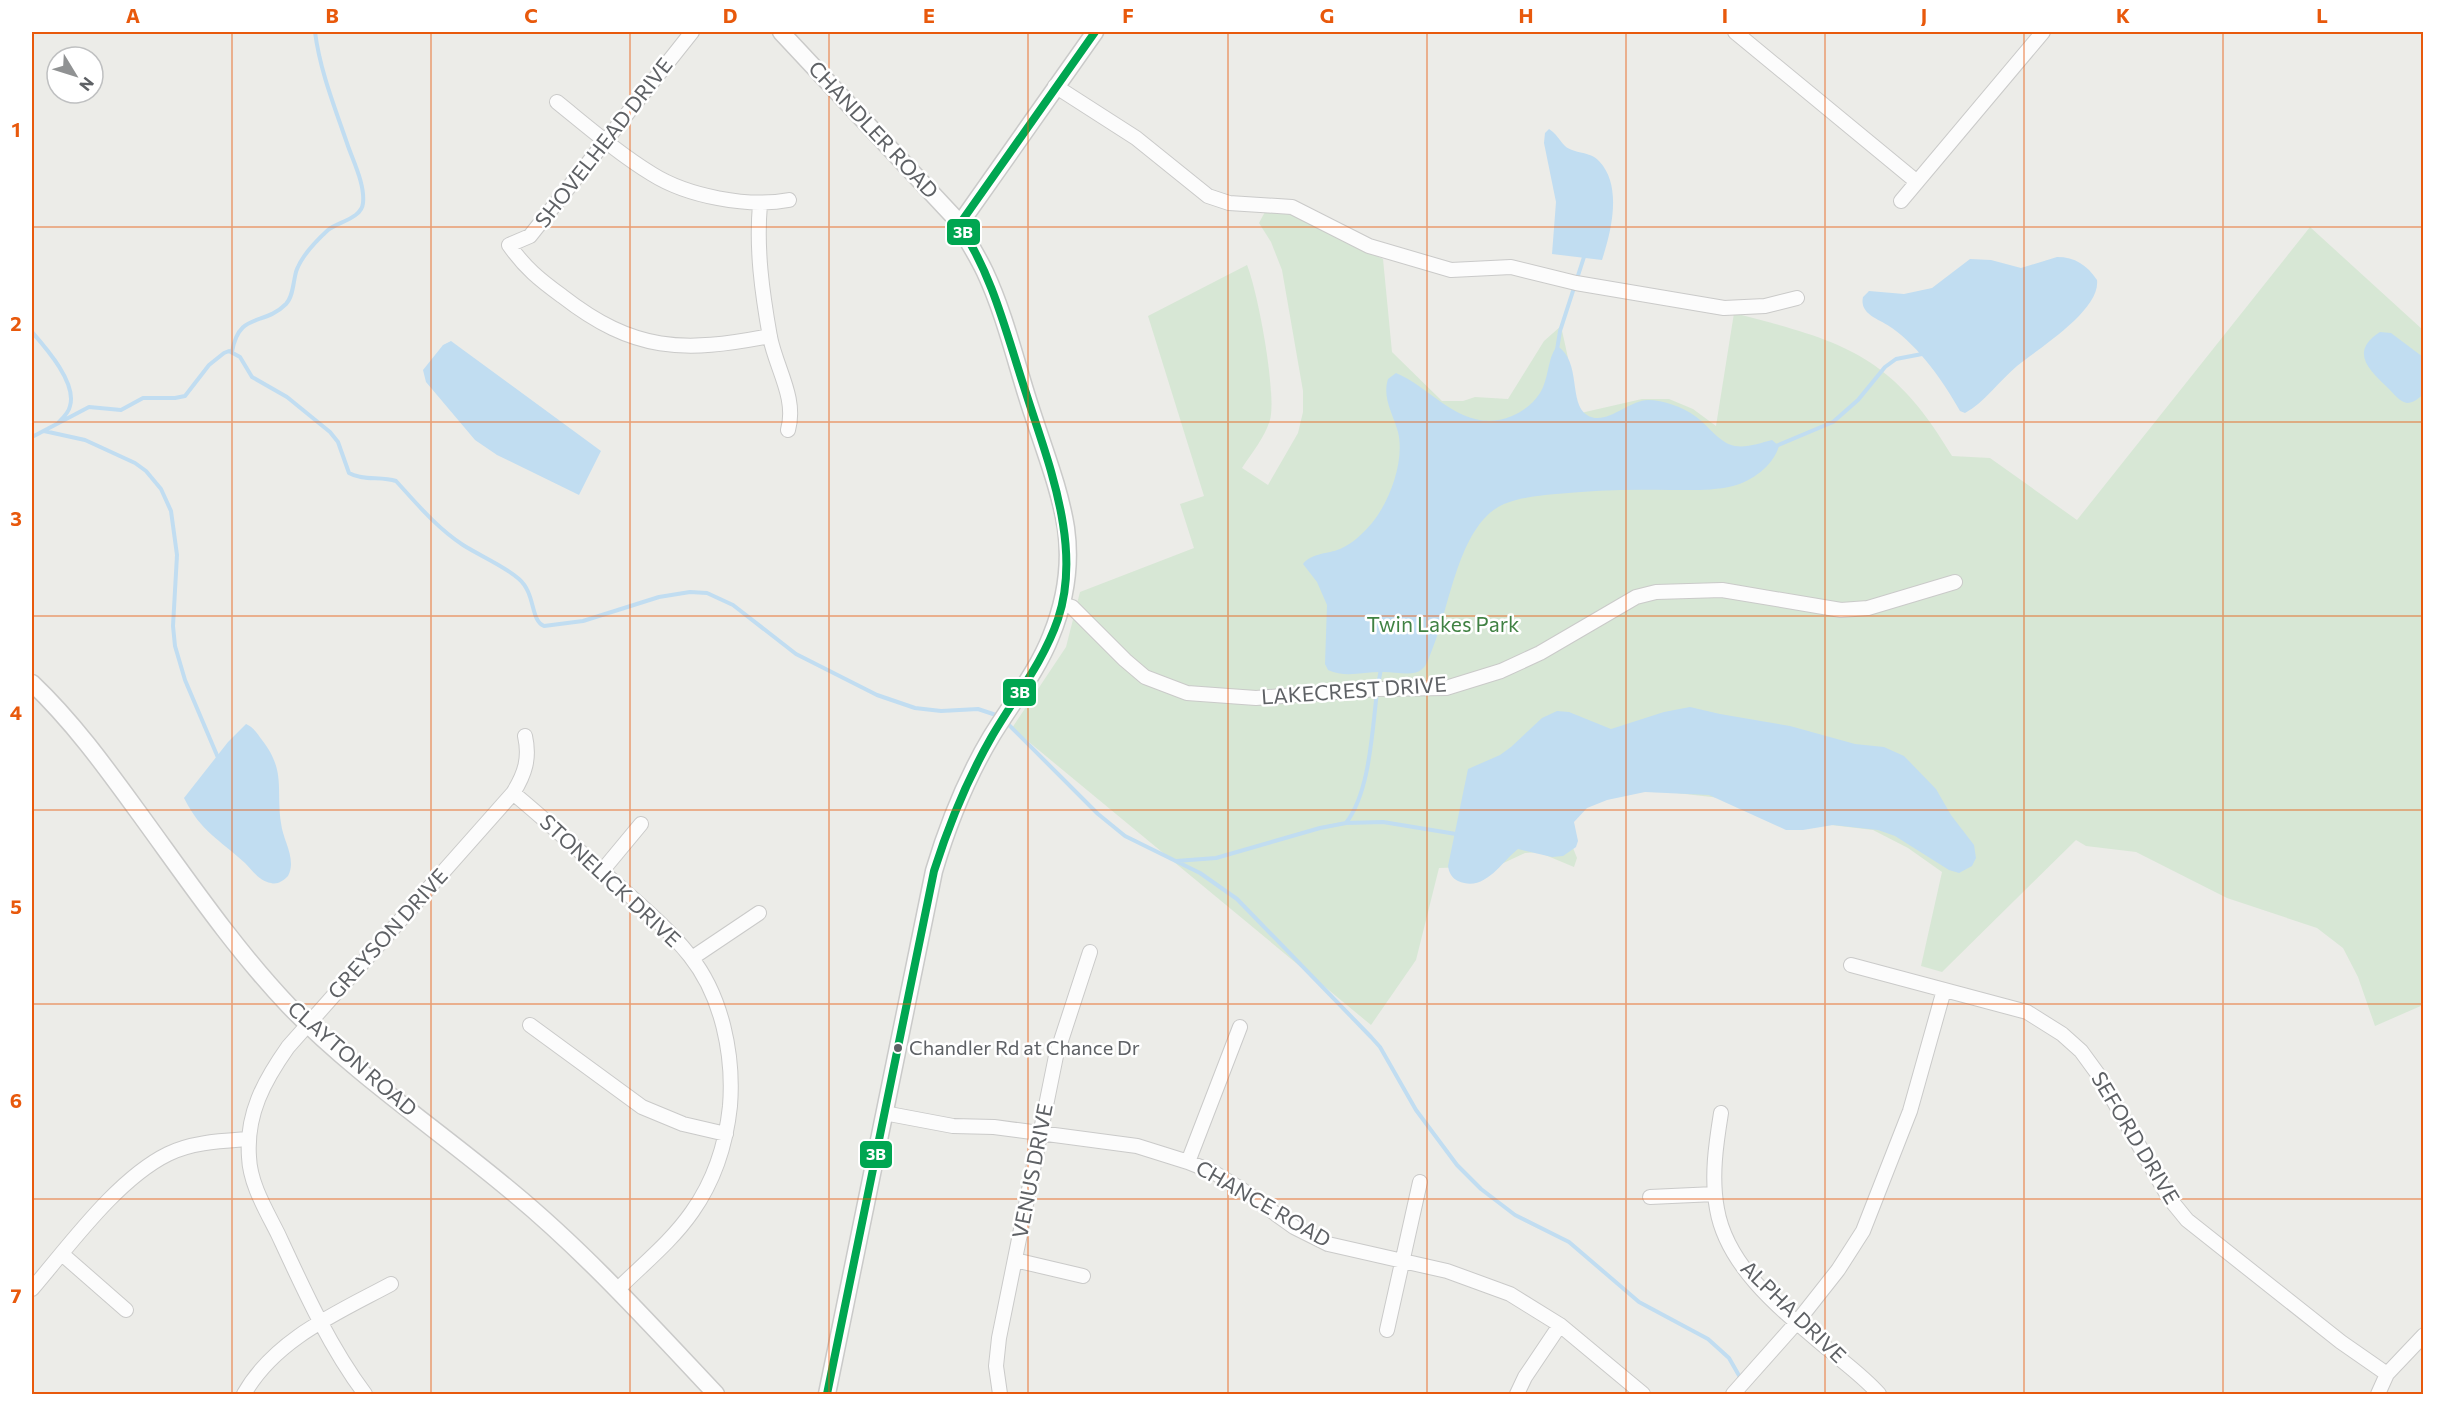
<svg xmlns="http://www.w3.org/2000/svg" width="2455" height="1426" font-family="Commissioner,sans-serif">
<rect width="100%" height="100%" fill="#ecece8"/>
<!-- green -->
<path fill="#d7e7d5" d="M 1279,198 L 1370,253 L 1383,259 L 1392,352 L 1442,401 L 1463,401 L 1475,397 L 1508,399 L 1544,341 L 1561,326 L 1570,367 L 1572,415 L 1642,399 L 1669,399 L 1693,409 L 1716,426 L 1734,313 C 1842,341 1892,354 1952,456 L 1990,458 L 2077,520 L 2310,227 L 2423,330 L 2423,1005 L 2375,1026 L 2358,977 L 2343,948 L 2317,928 L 2227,898 L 2136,852 L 2086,846 L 2076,840 L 1942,972 L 1921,966 L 1942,872 L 1908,848 L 1873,830 L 1823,824 L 1729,799 L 1659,791 L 1615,793 L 1567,816 L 1573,848 L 1577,858 L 1574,867 L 1538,852 L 1525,853 L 1497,866 L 1439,868 L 1416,960 L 1371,1025 L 1012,728 L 1066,647 L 1080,592 L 1194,548 L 1180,504 L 1204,496 L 1148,316 L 1247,265 C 1258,292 1277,394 1270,420 C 1265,437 1251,454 1242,468 L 1268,485 L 1298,433 L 1303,412 L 1303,391 L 1282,270 L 1271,242 L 1259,223 L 1266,210 Z"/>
<!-- water -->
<path fill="#c1ddf1" d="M 1549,129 C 1557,134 1559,140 1565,146 C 1574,154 1590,151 1599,161 C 1623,186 1611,232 1602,260 L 1552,254 L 1556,202 L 1544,143 L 1545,133 Z
M 2057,257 C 2075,257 2087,265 2097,280 C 2101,310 2038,349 2017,366 C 1999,381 1985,402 1965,413 L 1960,411 C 1944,382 1919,347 1892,328 C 1880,319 1859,315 1863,297 L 1869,291 L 1904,294 L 1932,288 L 1970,259 L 1991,260 L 2021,268 Z
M 2380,332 L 2391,333 L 2423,357 L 2423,394 C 2420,398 2413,403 2407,403 C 2400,402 2393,393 2388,388 C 2369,370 2349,352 2380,332 Z
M 451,341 L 601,451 L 579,495 L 497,455 L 475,440 L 426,382 L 423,370 L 443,345 Z
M 1557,346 C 1582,361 1568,403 1587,415 C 1605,427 1629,400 1648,400 C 1663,400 1683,407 1695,416 C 1708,425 1719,443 1735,446 C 1747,448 1760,443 1772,440 L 1779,446 C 1773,466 1752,481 1733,486 C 1713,491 1690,490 1670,490 C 1631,489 1594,490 1556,494 C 1537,496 1522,497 1504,504 C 1458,524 1450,608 1432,650 C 1429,657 1427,666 1421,670 C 1412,677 1392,671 1381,672 C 1363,672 1345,678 1328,670 L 1325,664 L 1327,605 L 1317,582 L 1303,564 C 1311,553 1328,554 1340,549 C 1354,543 1363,533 1372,523 C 1390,501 1405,460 1398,432 C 1393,414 1382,398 1388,379 L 1396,373 C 1434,389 1464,436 1512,416 C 1523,411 1533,404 1540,393 C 1549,379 1547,359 1557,346 Z
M 1690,707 L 1720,714 L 1790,726 L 1855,744 L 1884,747 L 1904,756 L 1936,789 L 1951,815 L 1974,845 L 1976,858 L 1972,866 L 1959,873 L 1949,870 L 1895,836 L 1878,830 L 1833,825 L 1803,830 L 1786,830 L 1709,795 L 1645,792 L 1607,800 L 1587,808 L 1574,822 L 1578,841 L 1576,847 L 1563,856 L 1552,857 L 1518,849 C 1501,862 1485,893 1458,881 C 1452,878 1449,873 1448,866 L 1468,769 L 1500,755 L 1511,747 L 1542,718 L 1557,711 L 1569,712 L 1611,729 L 1664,712 Z
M 246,724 C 253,727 257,733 262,740 C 286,771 276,788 281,823 C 283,841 297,859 288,876 C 283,881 277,885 271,883 C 259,881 253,871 245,863 C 219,839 201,832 184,798 L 228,742 Z"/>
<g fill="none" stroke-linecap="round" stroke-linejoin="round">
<!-- stream -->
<path stroke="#c1ddf1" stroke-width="4" d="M 32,332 C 46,348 77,383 70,406 C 69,412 63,418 59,422
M 1557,350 L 1560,331 L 1584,257
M 232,352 C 239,311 263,327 286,304 C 294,296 293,279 297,269 C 303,254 316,241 328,230 C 338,222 362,218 363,203 C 365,185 354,163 348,146 C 335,108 320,71 315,32
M 44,431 L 85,440 L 135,463 L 146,471 L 161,489 L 171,511 L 177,555 L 173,626 L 175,646 L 185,680 L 219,760
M 32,437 L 89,407 L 121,410 L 143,398 L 175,398 L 185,396 L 209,365 L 224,353 L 229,351 L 240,357 L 252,377 L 287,397 L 330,432 L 338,442 L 349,473 C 363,481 381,476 396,481 C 417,504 437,528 463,545 C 482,557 503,565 519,579 C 536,594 530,620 544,626 L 583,621 L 659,597 L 690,592 L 707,593 L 733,605 L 796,654 L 877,695 L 915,708 L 941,711 L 978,709 L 999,716
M 1776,446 L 1833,422 L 1858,400 L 1885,367 L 1896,359 L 1922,354
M 1378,685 L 1381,669
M 1007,723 L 1098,814 L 1125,836 L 1200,873 L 1237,899 L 1371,1037 L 1380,1047 L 1416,1110 L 1457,1165 L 1481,1189 L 1515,1215 L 1569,1242 L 1639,1302 L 1708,1339 L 1729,1358 L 1741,1379
M 1346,823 C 1370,792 1372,731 1377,692
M 1176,861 L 1216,858 L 1320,828 L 1346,823 L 1383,822 L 1456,834"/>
<!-- minor casing -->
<g stroke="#cacac9" stroke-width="16">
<path id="minor" d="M 692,32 L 530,236 L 509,245 C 525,268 540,280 562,296 C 634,352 683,353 770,336
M 1735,32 L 1917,182
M 1055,86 L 1136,138 L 1208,196 L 1229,203 L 1292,207 L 1369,246 L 1451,270 L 1511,267 L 1576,283 L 1724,308 L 1765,306 L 1797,298
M 557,102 C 588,127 618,153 652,174 C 687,196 748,208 789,200
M 1901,201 L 2043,32
M 760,204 C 756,249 762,292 770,337 C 776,368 797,398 788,430
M 1061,604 L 1072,607 L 1125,660 L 1145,677 L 1187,693 L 1256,698 L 1377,689 L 1446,688 L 1501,671 L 1540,653 L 1636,597 L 1656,592 L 1722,590 L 1841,610 L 1868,608 L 1955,582
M 513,793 C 547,821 579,851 612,880 C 639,904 667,927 690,956 C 722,996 734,1055 730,1106 C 726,1144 714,1181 692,1212 C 671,1242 643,1264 617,1290
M 602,871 L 641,824
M 692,958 L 759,913
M 1851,965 L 2027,1012 L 2062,1034 L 2081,1051 L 2100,1077 L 2169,1198 L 2187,1220 L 2341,1342 L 2387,1374
M 530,1025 L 642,1107 L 683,1124 L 726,1134
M 884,1113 L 953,1126 L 994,1127 L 1137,1146 L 1188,1162 L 1213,1172 L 1241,1189 L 1294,1227 L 1328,1244 L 1447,1271 L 1510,1294 L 1560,1325 L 1643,1394
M 1721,1113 C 1716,1144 1711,1177 1717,1209 C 1727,1268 1784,1312 1828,1349 C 1846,1364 1864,1377 1879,1394
M 1188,1162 L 1240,1027
M 1650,1197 L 1715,1194
M 62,1254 L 126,1310
M 1015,1260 L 1083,1276
M 32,1289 C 69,1246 117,1179 168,1154 C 192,1142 222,1141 249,1139
M 1387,1330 L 1420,1182
M 244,1394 C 275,1339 337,1313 391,1284
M 365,1394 C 329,1346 303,1288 278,1234 C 266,1210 250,1184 249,1157 C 246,1114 264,1081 288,1047 L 513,793 C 525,774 530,758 525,736
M 1000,1394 L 996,1366 L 999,1338 L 1056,1056 L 1090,952
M 1517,1394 L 1525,1377 L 1560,1325
M 1733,1394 L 1797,1322 L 1838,1270 L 1863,1231 L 1910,1111 L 1944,990
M 2378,1394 L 2387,1374 L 2424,1335"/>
</g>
<!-- tertiary casing -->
<g stroke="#cacac9" stroke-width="19">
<path id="tertiary" d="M 781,32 L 954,217 C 964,235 976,253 985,272 C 1006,317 1017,368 1033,415 C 1045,452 1060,490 1066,528 C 1071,564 1065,602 1051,636 C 1037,672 1011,704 991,737 C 966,779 948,824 934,871 L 827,1394
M 959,225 L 1095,32
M 32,683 C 72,721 104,765 136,809 C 185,876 232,946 289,1006 C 356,1075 437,1129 511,1191 C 585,1252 650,1324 716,1394"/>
</g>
<!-- minor -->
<use href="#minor" stroke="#fcfcfc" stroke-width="14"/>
<!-- tertiary -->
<use href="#tertiary" stroke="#fcfcfc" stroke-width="16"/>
<!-- bus-1 casing -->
<g stroke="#fff" stroke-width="12">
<path id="bus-1" d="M 827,1394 L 934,871 C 949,824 967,780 991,738 C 1014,698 1043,663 1058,619 C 1068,589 1068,555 1063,524 C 1056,479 1040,437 1026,393 C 1007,336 993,275 959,225 L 1095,32"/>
</g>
<!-- bus-1 -->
<use href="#bus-1" stroke="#00a651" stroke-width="8"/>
</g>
<!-- grid -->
<path fill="none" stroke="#e8590c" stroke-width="1.5" stroke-opacity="0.55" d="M 232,32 L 232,1394M 431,32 L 431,1394M 630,32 L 630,1394M 829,32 L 829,1394M 1028,32 L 1028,1394M 1228,32 L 1228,1394M 1427,32 L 1427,1394M 1626,32 L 1626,1394M 1825,32 L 1825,1394M 2024,32 L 2024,1394M 2223,32 L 2223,1394M 32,227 L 2424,227M 32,422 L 2424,422M 32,616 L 2424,616M 32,810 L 2424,810M 32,1004 L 2424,1004M 32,1199 L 2424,1199"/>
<!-- markers -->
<circle fill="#5e6165" stroke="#fff" stroke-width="2" cx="898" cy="1048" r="5"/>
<g text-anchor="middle" stroke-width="5" stroke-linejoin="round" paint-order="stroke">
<!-- bus labels -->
<g font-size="20" fill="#5e6165" stroke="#fff" text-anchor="start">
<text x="909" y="1055">Chandler Rd at Chance Dr</text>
</g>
<!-- street labels -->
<g font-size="21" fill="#5e6165" stroke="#fff">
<text transform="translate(873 130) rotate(47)" y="7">CHANDLER ROAD</text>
<text transform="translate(604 143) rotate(-52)" y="7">SHOVELHEAD DRIVE</text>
<text transform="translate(1354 691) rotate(-4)" y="7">LAKECREST DRIVE</text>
<text transform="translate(610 881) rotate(43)" y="7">STONELICK DRIVE</text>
<text transform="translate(388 934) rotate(-48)" y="7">GREYSON DRIVE</text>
<text transform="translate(352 1059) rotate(41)" y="7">CLAYTON ROAD</text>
<text transform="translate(2135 1138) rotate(59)" y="7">SEFORD DRIVE</text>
<text transform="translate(1033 1171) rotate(-79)" y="7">VENUS DRIVE</text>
<text transform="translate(1263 1204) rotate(30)" y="7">CHANCE ROAD</text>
<text transform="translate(1793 1312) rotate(44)" y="7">ALPHA DRIVE</text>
</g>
<!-- park labels -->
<g font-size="21" fill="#408243" stroke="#fff">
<text x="1443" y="632">Twin Lakes Park</text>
</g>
</g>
<g stroke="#fff" stroke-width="2">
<rect x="946" y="218" width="35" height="28" rx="6" fill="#00a651"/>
<rect x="1002" y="678" width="35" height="29" rx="6" fill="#00a651"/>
<rect x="859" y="1140" width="34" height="29" rx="6" fill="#00a651"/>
</g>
<g font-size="16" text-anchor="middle" font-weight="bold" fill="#fff">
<text x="963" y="238">3B</text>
<text x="1020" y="698">3B</text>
<text x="876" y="1160">3B</text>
</g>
<!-- border -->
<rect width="2455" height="1426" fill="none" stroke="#ffffff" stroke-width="66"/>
<!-- north arrow -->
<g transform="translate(75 75) rotate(128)"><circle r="28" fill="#ffffff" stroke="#bfc0c1" stroke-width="1.5"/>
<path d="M0-4.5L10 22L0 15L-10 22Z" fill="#909293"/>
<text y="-9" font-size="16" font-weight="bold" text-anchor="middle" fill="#5e6165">N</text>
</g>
<rect x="33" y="33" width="2389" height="1360" fill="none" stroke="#e8590c" stroke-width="2"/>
<g font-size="20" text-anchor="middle" font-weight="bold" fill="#e8590c">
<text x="133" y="23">A</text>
<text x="332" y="23">B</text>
<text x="531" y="23">C</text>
<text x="730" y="23">D</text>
<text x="929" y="23">E</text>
<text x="1128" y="23">F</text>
<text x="1327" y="23">G</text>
<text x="1526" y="23">H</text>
<text x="1725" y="23">I</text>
<text x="1924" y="23">J</text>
<text x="2123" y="23">K</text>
<text x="2322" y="23">L</text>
<text x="16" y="137">1</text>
<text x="16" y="331">2</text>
<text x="16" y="526">3</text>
<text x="16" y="720">4</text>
<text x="16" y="914">5</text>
<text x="16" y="1108">6</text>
<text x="16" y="1303">7</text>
</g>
</svg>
